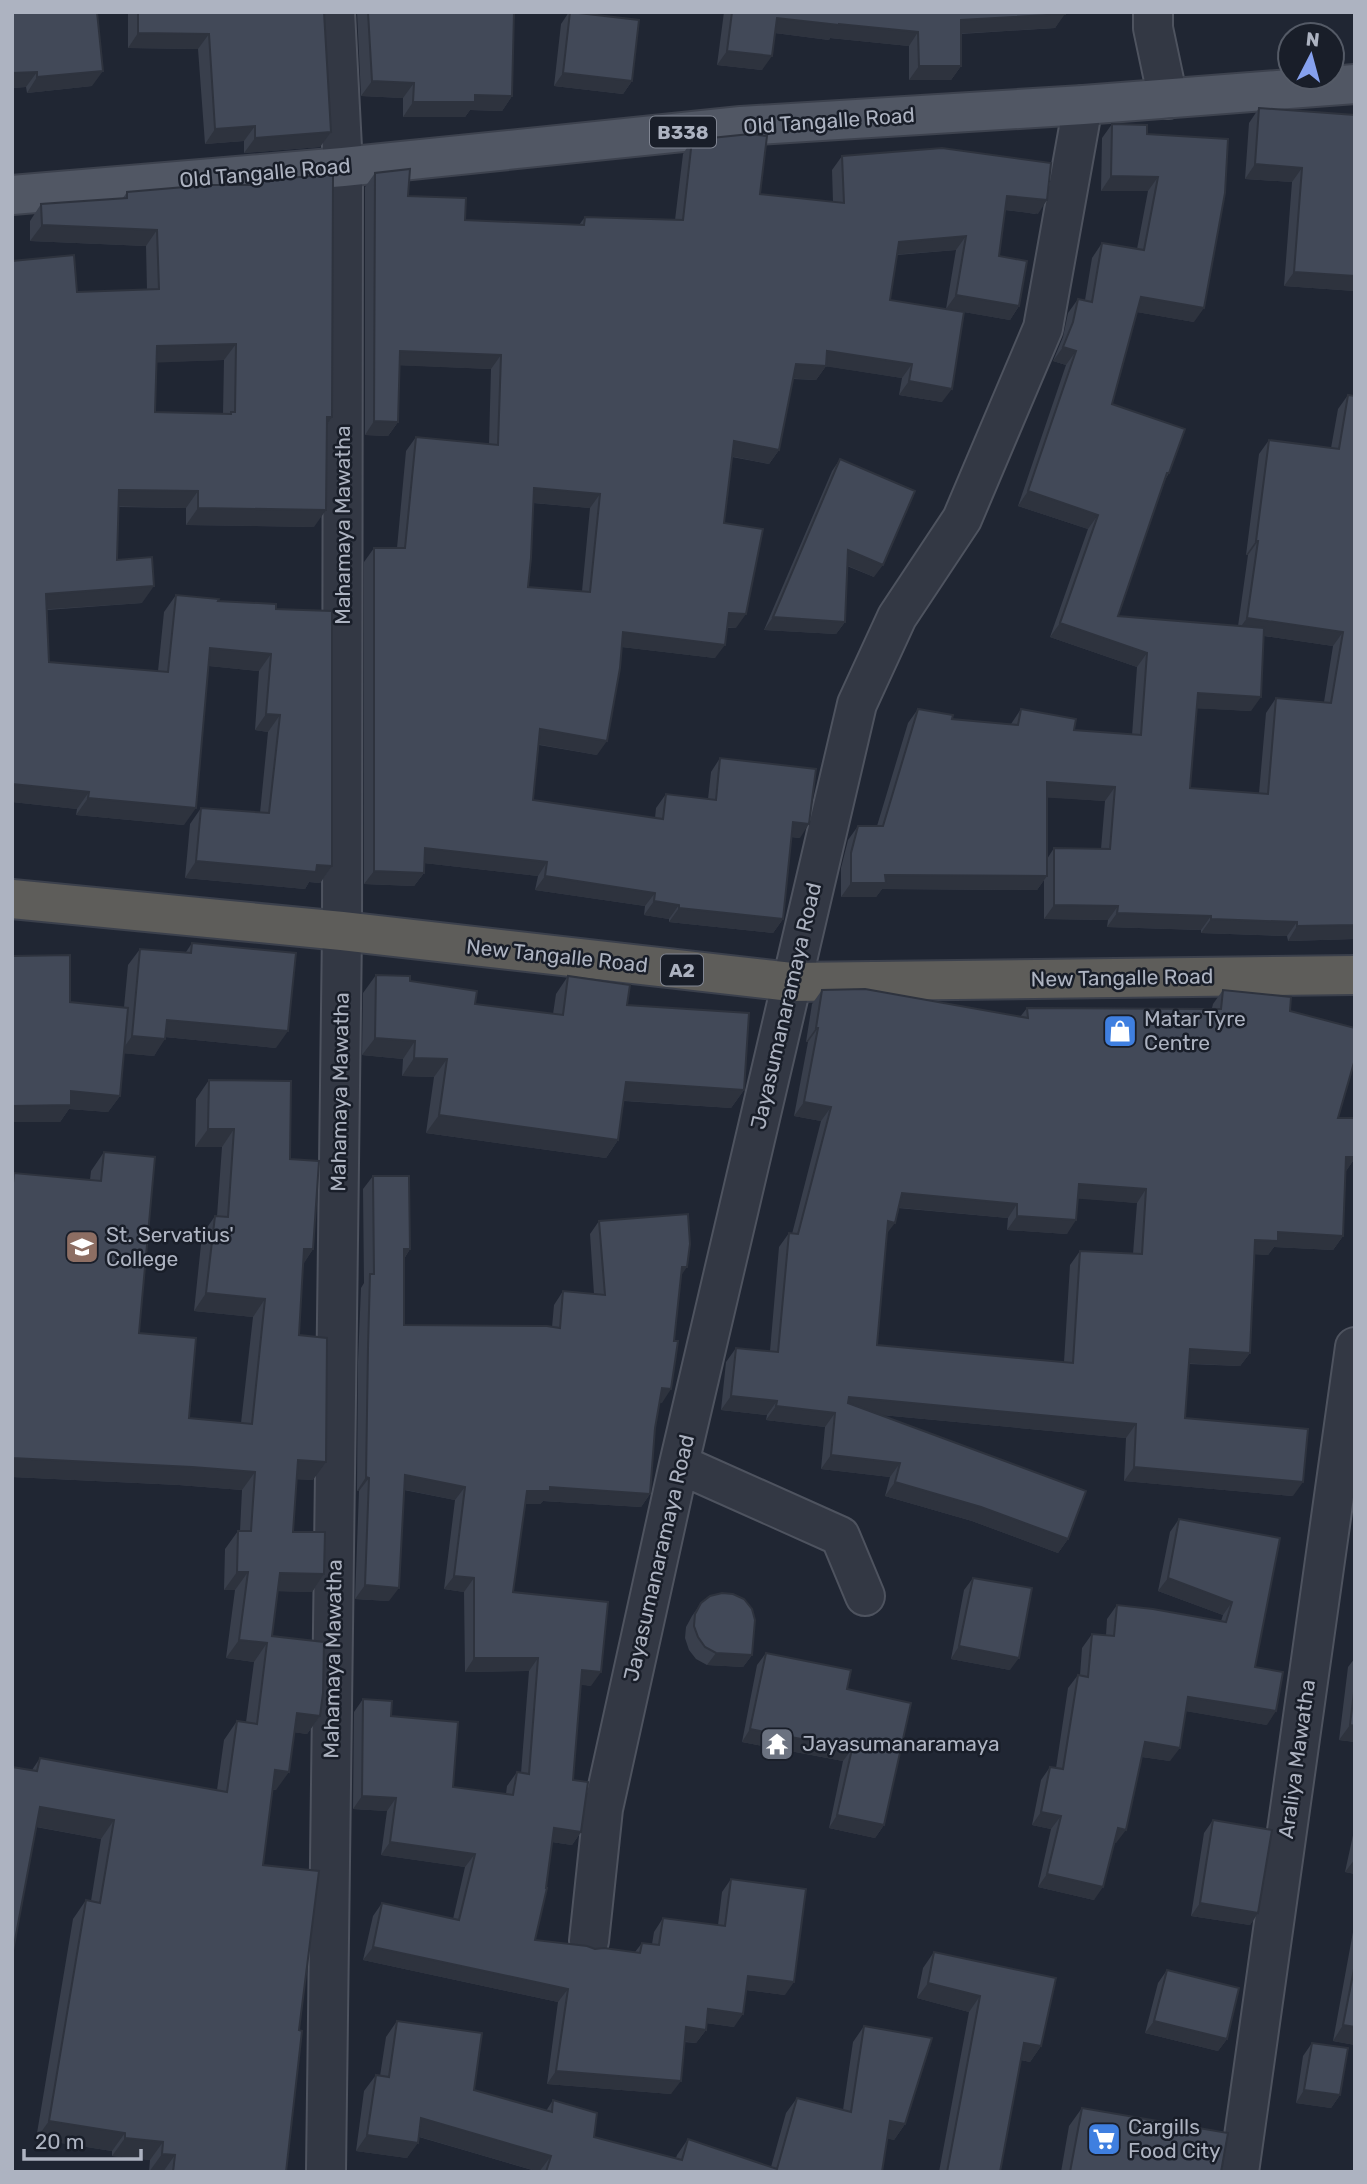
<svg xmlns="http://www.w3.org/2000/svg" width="1367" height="2184" font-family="Rubik,sans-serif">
<rect width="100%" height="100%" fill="#202633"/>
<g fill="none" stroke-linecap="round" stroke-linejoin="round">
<!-- minor casing -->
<g stroke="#4e535f" stroke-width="42">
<path id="minor" d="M 1153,12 L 1153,28 L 1168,99
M 679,1464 L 840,1536 L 865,1596
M 589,1941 L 603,1809 L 679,1464 L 857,704 L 897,617 L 962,519 L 1043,328 L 1083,105
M 326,2172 L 342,931 L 343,167 L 335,12
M 1239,2172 L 1355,1347"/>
</g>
<!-- primary casing -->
<g stroke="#3d424e" stroke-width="42">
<path id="primary" d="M 12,195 L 343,167 L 741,126 L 1083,105 L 1355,84"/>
</g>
<!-- trunk casing -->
<g stroke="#3b404c" stroke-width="42">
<path id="trunk" d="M 12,899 L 342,931 L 791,982 L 1355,975"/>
</g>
<!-- minor -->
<use href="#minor" stroke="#333844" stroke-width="38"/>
<!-- primary -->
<use href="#primary" stroke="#515764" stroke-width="38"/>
<!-- trunk -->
<use href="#trunk" stroke="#5e5d5a" stroke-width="38"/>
</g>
<!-- wall -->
<path fill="#393f4c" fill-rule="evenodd" d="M 12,12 L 92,86 L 27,93 L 26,87 L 12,88 Z
M 128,12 L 324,12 L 320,147 L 244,153 L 244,141 L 205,144 L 198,49 L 128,48 Z
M 357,12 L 514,12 L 512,96 L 502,111 L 470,110 L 465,117 L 403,117 L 403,98 L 361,96 Z
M 569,12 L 632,81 L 623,94 L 554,86 L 561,24 Z
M 724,12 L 1065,12 L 1055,28 L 961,34 L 961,66 L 951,80 L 909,80 L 909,46 L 830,38 L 829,40 L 775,33 L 762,70 L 717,65 Z
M 1259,108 L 1355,115 L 1355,291 L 1284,286 L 1292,182 L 1245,179 L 1249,123 Z
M 1112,124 L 1147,134 L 1194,322 L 1137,312 L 1112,404 L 1169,473 L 1165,480 L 1118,616 L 1238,626 L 1248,555 L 1246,555 L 1259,454 L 1269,440 L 1331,448 L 1338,409 L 1348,395 L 1355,396 L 1355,939 L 1288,941 L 1287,936 L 1201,933 L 1201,930 L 1107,927 L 1108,920 L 1044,919 L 1044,880 L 1037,890 L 882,889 L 876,897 L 841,897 L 841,868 L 848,840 L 858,826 L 877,826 L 908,723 L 918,709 L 952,719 L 1011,724 L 1021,709 L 1074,730 L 1132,735 L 1137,667 L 1050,637 L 1088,529 L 1018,506 L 1066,365 L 1053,361 L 1063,337 L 1068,313 L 1078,299 L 1085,300 L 1092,258 L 1102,243 L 1137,249 L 1148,191 L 1101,191 L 1102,138 ZM 1264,636 L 1333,646 L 1324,702 L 1276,698 L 1266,713 L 1259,793 L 1190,788 L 1196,708 L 1251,711 ZM 1047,797 L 1105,801 L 1101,849 L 1054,848 L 1047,859 Z
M 692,140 L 760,194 L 833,202 L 832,170 L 842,156 L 1038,214 L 1005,210 L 999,256 L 1019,306 L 1010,320 L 964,312 L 942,402 L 899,395 L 902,378 L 826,366 L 816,380 L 793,379 L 779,450 L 769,464 L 732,457 L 724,523 L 736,628 L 727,628 L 715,658 L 622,647 L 597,755 L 539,745 L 533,800 L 655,818 L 656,808 L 666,794 L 708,799 L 711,772 L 720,758 L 800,838 L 791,837 L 783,919 L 773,933 L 669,922 L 669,919 L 644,915 L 645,906 L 535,890 L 538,876 L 424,863 L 424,873 L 414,886 L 364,884 L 364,562 L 374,548 L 397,548 L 406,451 L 416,437 L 489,444 L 491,369 L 399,365 L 398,422 L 388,436 L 365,435 L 365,187 L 375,173 L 408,196 L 465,220 L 579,225 L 585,217 L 675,220 L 683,154 ZM 956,250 L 946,309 L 890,300 L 897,255 ZM 533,503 L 590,508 L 582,591 L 528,587 Z
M 255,181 L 332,417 L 327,425 L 314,527 L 186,525 L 186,508 L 119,507 L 117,560 L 142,603 L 47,610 L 49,662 L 158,671 L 164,612 L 176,595 L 276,609 L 332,866 L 320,883 L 309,882 L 305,889 L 185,878 L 190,824 L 201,808 L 260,813 L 268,732 L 255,730 L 259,671 L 209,666 L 184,825 L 76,815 L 77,809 L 12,802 L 12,261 L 77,292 L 147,290 L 146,246 L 30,241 L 30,221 L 41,204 L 123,198 L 127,192 L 252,185 ZM 224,360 L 223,414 L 155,412 L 157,362 Z
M 840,459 L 874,577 L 847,566 L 845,622 L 836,634 L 764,630 L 832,471 Z
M 192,943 L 276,1048 L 165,1037 L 154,1056 L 123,1053 L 120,1096 L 108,1112 L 69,1109 L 60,1122 L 12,1122 L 12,956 L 70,1002 L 124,1007 L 128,965 L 140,949 L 186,952 Z
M 376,975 L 410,981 L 475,1004 L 553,1014 L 556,994 L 568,976 L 627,1005 L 744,1090 L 731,1108 L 624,1101 L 618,1140 L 606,1158 L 426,1133 L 434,1077 L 402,1076 L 403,1059 L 362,1055 L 363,993 Z
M 822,990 L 1020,1017 L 1027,1008 L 1212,1008 L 1213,1004 L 1223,990 L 1290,1011 L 1338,1118 L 1355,1158 L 1346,1171 L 1343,1236 L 1333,1250 L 1274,1247 L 1268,1255 L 1255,1254 L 1250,1353 L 1240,1366 L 1189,1364 L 1185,1418 L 1293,1496 L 1124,1481 L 1126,1438 L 881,1415 L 1068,1539 L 1058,1553 L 972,1521 L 885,1496 L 890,1477 L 821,1469 L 825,1427 L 766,1420 L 767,1415 L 721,1410 L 726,1362 L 736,1348 L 770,1351 L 779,1247 L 789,1233 L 792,1234 L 821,1121 L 794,1116 L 808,1042 L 806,1042 L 812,1004 ZM 1078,1198 L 1137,1203 L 1133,1254 L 1080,1251 L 1070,1265 L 1064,1362 L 877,1345 L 887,1234 L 898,1208 L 1008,1218 L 1007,1230 L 1067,1234 Z
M 209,1080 L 290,1159 L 313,1249 L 303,1264 L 299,1335 L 313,1480 L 297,1479 L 293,1532 L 324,1574 L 312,1592 L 278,1591 L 272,1636 L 320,1716 L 307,1734 L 294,1732 L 276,1790 L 272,1790 L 263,1865 L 299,2030 L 286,2172 L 149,2172 L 150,2160 L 112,2156 L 112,2151 L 36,2139 L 73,1919 L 86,1900 L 91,1901 L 101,1839 L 36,1827 L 32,1770 L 40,1758 L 217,1790 L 224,1740 L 237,1721 L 246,1722 L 254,1662 L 226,1658 L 235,1590 L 224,1590 L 225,1549 L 238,1531 L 240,1531 L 242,1490 L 179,1485 L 12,1477 L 12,1176 L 14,1173 L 90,1180 L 91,1171 L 104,1152 L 139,1333 L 189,1418 L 241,1423 L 253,1317 L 194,1311 L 202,1235 L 215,1216 L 217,1216 L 222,1147 L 195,1147 L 196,1099 Z
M 373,1176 L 410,1249 L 404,1259 L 404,1325 L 552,1327 L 554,1305 L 563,1291 L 594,1294 L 590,1234 L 599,1221 L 681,1276 L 662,1403 L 659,1402 L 655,1428 L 650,1494 L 641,1507 L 543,1501 L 540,1504 L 525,1504 L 513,1592 L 591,1686 L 581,1684 L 573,1780 L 581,1832 L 572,1845 L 552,1842 L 535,1940 L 595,1949 L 635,1952 L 642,1943 L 652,1944 L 654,1932 L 663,1918 L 718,1925 L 722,1892 L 731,1879 L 785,1995 L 746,1990 L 734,2027 L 706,2023 L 706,2030 L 696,2043 L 684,2042 L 671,2094 L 547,2084 L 558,2002 L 363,1960 L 373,1916 L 382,1903 L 453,1919 L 465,1867 L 381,1855 L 387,1811 L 353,1809 L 354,1712 L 363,1699 L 391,1716 L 453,1787 L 506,1794 L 507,1786 L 517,1772 L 521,1773 L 529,1671 L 465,1672 L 464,1592 L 444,1589 L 455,1500 L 404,1490 L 389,1601 L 355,1599 L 359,1491 L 357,1491 L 358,1361 L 361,1288 L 364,1283 L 363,1189 Z
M 1179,1519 L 1280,1538 L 1255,1667 L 1267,1725 L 1186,1711 L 1170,1761 L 1142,1757 L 1116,1843 L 1115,1843 L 1094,1900 L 1038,1887 L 1051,1829 L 1032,1825 L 1041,1780 L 1050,1767 L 1056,1768 L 1068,1688 L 1078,1675 L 1080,1675 L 1082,1648 L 1092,1634 L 1106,1635 L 1107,1619 L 1117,1605 L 1221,1621 L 1223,1615 L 1158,1591 L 1170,1532 Z
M 973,1578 L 1010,1670 L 951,1659 L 964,1590 Z
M 701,1603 L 752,1655 L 743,1667 L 707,1665 L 696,1659 L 689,1650 L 685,1638 L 686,1627 L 692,1616 Z
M 766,1653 L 847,1689 L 884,1825 L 875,1838 L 829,1828 L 843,1761 L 742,1742 L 757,1665 Z
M 1355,1658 L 1355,1742 L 1339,1740 L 1348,1667 Z
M 1213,1820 L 1258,1913 L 1250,1925 L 1191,1916 L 1204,1833 Z
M 1355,1826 L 1355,1874 L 1345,1872 Z
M 1355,1921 L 1355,2045 L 1333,2041 Z
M 934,1952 L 1041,2046 L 1030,2062 L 1021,2060 L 1000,2172 L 939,2172 L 969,2012 L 917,1998 L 923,1968 Z
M 1167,1970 L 1227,2039 L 1218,2051 L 1145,2033 L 1158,1983 Z
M 397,2021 L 474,2090 L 546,2111 L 553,2100 L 594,2137 L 676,2158 L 677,2155 L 688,2139 L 771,2167 L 786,2113 L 797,2098 L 843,2110 L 853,2042 L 864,2026 L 905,2124 L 894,2140 L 887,2138 L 882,2172 L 539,2172 L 419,2137 L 407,2158 L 356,2151 L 364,2091 L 376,2075 L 380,2076 L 386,2037 Z
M 1312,2043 L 1340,2095 L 1331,2108 L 1296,2103 L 1303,2056 Z
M 1082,2108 L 1221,2172 L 1061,2172 L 1069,2126 Z"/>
<!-- shaded-wall -->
<path fill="#2e333e" d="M 1065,14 L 1055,28 L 951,34 L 961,20 Z
M 777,18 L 839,24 L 918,32 L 909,46 L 830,38 L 829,40 L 767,32 Z
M 138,33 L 209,34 L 198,49 L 128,48 Z
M 727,51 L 772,56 L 762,70 L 717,65 Z
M 919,66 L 961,66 L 951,80 L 909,80 Z
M 103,71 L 92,86 L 27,93 L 37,77 Z
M 37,72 L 26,87 L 12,88 L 12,73 Z
M 563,73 L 632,81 L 623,94 L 554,86 Z
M 372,81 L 414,83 L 403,98 L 361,96 Z
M 475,95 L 512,96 L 502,111 L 470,110 L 465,117 L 403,117 L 413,102 Z
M 255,126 L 244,141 L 205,144 L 215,129 Z
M 331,132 L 320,147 L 244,153 L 255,138 Z
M 1255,164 L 1302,168 L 1292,182 L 1245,179 Z
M 1111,176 L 1158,177 L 1148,191 L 1101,191 Z
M 1007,196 L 1047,200 L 1038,214 L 997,209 Z
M 42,225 L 157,230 L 146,246 L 30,241 Z
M 966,236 L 956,250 L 890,255 L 899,242 Z
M 1294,272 L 1355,276 L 1355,291 L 1284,286 Z
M 956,295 L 1019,306 L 1010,320 L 946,309 Z
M 1141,297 L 1204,308 L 1194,322 L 1131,311 Z
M 236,344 L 224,360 L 146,363 L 157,346 Z
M 1063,347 L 1076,351 L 1066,365 L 1053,361 Z
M 400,351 L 501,355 L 491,369 L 390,365 Z
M 827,351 L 912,364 L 902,378 L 817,365 Z
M 796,364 L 826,366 L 816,380 L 786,378 Z
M 909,381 L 952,389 L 942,402 L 899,395 Z
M 327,417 L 332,417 L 321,434 Z
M 374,421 L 398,422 L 388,436 L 365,435 Z
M 734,441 L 779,450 L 769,464 L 725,455 Z
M 534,488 L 600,494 L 590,508 L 524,502 Z
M 119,490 L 198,491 L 186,508 L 108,506 Z
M 1028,491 L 1098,515 L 1088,529 L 1018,506 Z
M 198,508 L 326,510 L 314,527 L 186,525 Z
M 1256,541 L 1258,541 L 1248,555 L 1246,555 Z
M 848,550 L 883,565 L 874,577 L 839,562 Z
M 154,586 L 142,603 L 35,610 L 46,594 Z
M 729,613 L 746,614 L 736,628 L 719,627 Z
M 773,617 L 845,622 L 836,634 L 764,630 Z
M 1247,618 L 1343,632 L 1333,646 L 1237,632 Z
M 1060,623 L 1147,653 L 1137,667 L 1050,637 Z
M 623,632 L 725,645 L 715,658 L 613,646 Z
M 210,648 L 271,654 L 259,671 L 199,665 Z
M 1198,693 L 1261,697 L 1251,711 L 1188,708 Z
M 266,714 L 280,715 L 268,732 L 255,730 Z
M 540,729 L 607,741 L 597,755 L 531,743 Z
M 1047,782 L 1115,787 L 1105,801 L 1037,797 Z
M 12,784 L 89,792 L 77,809 L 12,802 Z
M 88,798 L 196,808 L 184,825 L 76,815 Z
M 793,822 L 809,824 L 800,838 L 783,836 Z
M 425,848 L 547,862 L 538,876 L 415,862 Z
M 196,861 L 317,865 L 332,866 L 320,883 L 309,882 L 305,889 L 185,878 Z
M 374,871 L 424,873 L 414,886 L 364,884 Z
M 885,875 L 1047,876 L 1037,890 L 882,889 L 876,897 L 841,897 L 851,883 Z
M 545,876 L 655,893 L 645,906 L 535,890 Z
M 654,901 L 679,905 L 669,919 L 644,915 Z
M 1054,905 L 1118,906 L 1108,920 L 1044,919 Z
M 679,908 L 783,919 L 773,933 L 669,922 Z
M 1117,913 L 1211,916 L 1201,930 L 1107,927 Z
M 1211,919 L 1297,922 L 1287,936 L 1201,933 Z
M 1355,925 L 1355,939 L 1288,941 L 1297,926 Z
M 167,1020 L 288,1031 L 276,1048 L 155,1036 Z
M 816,1028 L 818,1028 L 808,1042 L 806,1042 Z
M 132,1036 L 165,1039 L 154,1056 L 120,1053 Z
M 375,1038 L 415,1041 L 403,1059 L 362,1055 Z
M 414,1058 L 447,1059 L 434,1077 L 402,1076 Z
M 626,1082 L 744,1090 L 731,1108 L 614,1100 Z
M 71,1091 L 120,1096 L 108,1112 L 69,1109 L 60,1122 L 12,1122 L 12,1106 Z
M 804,1102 L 831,1107 L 821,1121 L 794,1116 Z
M 439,1115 L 618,1140 L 606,1158 L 426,1133 Z
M 208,1129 L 234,1129 L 222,1147 L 195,1147 Z
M 1346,1157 L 1355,1157 L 1355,1158 L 1346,1171 Z
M 1079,1184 L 1146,1189 L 1137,1203 L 1069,1198 Z
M 902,1193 L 1017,1204 L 1008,1218 L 892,1207 Z
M 1017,1216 L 1076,1220 L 1067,1234 L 1007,1230 Z
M 888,1221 L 895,1223 L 885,1236 Z
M 1278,1232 L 1343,1236 L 1333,1250 L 1274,1247 L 1268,1255 L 1246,1254 L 1255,1240 Z
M 304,1249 L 313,1249 L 301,1268 Z
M 404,1249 L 410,1249 L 401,1263 Z
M 682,1267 L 687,1267 L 678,1280 Z
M 206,1293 L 265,1299 L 253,1317 L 194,1311 Z
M 1190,1349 L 1250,1353 L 1240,1366 L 1180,1363 Z
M 662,1388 L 671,1389 L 662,1403 L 652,1402 Z
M 731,1396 L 777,1401 L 767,1415 L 721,1410 Z
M 849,1397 L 1136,1424 L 1126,1438 L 839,1411 Z
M 776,1406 L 835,1413 L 825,1427 L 766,1420 Z
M 831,1455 L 900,1463 L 890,1477 L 821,1469 Z
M 12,1458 L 192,1467 L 255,1472 L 242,1490 L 179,1485 L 12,1477 Z
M 298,1460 L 326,1462 L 313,1480 L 285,1479 Z
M 1134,1467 L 1303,1482 L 1293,1496 L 1124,1481 Z
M 405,1475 L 465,1487 L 455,1500 L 396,1488 Z
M 366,1477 L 369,1478 L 359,1491 L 357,1491 Z
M 895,1482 L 981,1507 L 1068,1539 L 1058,1553 L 972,1521 L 885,1496 Z
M 550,1487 L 650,1494 L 641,1507 L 543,1501 L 540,1504 L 518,1504 L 527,1491 Z
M 237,1572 L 248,1572 L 235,1590 L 224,1590 Z
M 280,1573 L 324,1574 L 312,1592 L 267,1591 Z
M 454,1576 L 474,1578 L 464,1592 L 444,1589 Z
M 1168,1578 L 1232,1602 L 1223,1615 L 1158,1591 Z
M 365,1585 L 399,1588 L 389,1601 L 355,1599 Z
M 239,1640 L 267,1643 L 254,1662 L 226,1658 Z
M 959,1646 L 1019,1658 L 1010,1670 L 951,1659 Z
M 716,1653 L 752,1655 L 743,1667 L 707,1665 Z
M 474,1658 L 538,1658 L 529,1671 L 465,1672 Z
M 582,1670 L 601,1672 L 591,1686 L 573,1684 Z
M 1188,1697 L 1276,1711 L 1267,1725 L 1179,1710 Z
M 297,1713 L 320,1716 L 307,1734 L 284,1731 Z
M 1350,1725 L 1355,1726 L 1355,1742 L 1339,1740 Z
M 750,1729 L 852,1749 L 843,1761 L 742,1742 Z
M 1145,1742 L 1180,1748 L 1170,1761 L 1135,1756 Z
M 275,1770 L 289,1772 L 276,1790 L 262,1788 Z
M 362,1796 L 396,1798 L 387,1811 L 353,1809 Z
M 40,1807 L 114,1820 L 101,1839 L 27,1825 Z
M 1041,1812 L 1061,1816 L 1051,1829 L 1032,1825 Z
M 837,1815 L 884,1825 L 875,1838 L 829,1828 Z
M 554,1828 L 581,1832 L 572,1845 L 545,1841 Z
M 1118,1828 L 1126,1830 L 1116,1843 L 1109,1842 Z
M 390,1842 L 475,1854 L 465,1867 L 381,1855 Z
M 1355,1859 L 1355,1874 L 1345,1872 Z
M 1047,1874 L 1103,1887 L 1094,1900 L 1038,1887 Z
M 1200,1903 L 1258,1913 L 1250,1925 L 1191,1916 Z
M 373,1947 L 568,1989 L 558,2002 L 363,1960 Z
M 748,1976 L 794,1982 L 785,1995 L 738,1989 Z
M 928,1983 L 980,1996 L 969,2012 L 917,1998 Z
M 708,2009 L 743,2014 L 734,2027 L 699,2022 Z
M 1154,2021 L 1227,2039 L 1218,2051 L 1145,2033 Z
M 1343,2025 L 1355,2027 L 1355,2045 L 1333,2041 Z
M 686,2027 L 706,2030 L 696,2043 L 676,2040 Z
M 1024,2043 L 1041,2046 L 1030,2062 L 1013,2058 Z
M 556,2071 L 681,2081 L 671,2094 L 547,2084 Z
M 1304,2090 L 1340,2095 L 1331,2108 L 1296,2103 Z
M 421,2118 L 551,2156 L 539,2172 L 410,2134 Z
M 49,2121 L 125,2133 L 112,2151 L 36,2139 Z
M 890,2121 L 905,2124 L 894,2140 L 879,2137 Z
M 367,2135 L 418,2143 L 407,2158 L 356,2151 Z
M 125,2138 L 163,2142 L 150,2160 L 112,2156 Z
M 162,2154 L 175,2155 L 163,2172 L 149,2172 Z"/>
<!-- building -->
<path fill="#424958" stroke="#2e333e" stroke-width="2" fill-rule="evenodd" d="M 12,12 L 97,12 L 103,71 L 37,77 L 37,72 L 12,73 Z
M 138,12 L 324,12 L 331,132 L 255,138 L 255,126 L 215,129 L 209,34 L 138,33 Z
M 368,12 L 514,12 L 512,96 L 475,95 L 475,102 L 413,102 L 414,83 L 372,81 Z
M 570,12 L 639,20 L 632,81 L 563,73 Z
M 732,12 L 1065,12 L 1065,14 L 961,20 L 961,66 L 919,66 L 918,32 L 839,24 L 839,25 L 777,18 L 772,56 L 727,51 Z
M 1259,108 L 1355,115 L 1355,276 L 1294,272 L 1302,168 L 1255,164 Z
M 1112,124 L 1147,125 L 1147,134 L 1228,139 L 1225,193 L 1204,308 L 1141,297 L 1112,404 L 1185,429 L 1169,473 L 1167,473 L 1118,616 L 1264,628 L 1261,697 L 1198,693 L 1190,788 L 1268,794 L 1276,698 L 1331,703 L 1343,632 L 1247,618 L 1258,541 L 1256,541 L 1269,440 L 1339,449 L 1348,395 L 1355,396 L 1355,925 L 1297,926 L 1297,922 L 1211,919 L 1211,916 L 1117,913 L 1118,906 L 1054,905 L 1054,848 L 1110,849 L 1115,787 L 1047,782 L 1047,876 L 885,875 L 886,883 L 851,883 L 851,853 L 858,826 L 883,826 L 918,709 L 953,715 L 952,719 L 1018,725 L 1021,709 L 1076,719 L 1074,730 L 1141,735 L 1147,653 L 1060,623 L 1098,515 L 1028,491 L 1076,351 L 1063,347 L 1073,322 L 1078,299 L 1092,302 L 1102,243 L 1144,250 L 1158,177 L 1111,176 Z
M 750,134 L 767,136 L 760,194 L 844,203 L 842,156 L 942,148 L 1051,163 L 1047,200 L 1007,196 L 999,256 L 1027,261 L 1019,306 L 956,295 L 966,236 L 899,242 L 890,300 L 964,312 L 952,389 L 909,381 L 912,364 L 827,351 L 826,366 L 796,364 L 779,450 L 734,441 L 724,523 L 763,529 L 746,614 L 729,613 L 725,645 L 623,632 L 620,668 L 607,741 L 540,729 L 533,800 L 663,819 L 666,794 L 716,800 L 720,758 L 816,769 L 809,824 L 793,822 L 783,919 L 679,908 L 679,905 L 654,901 L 655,893 L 545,876 L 547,862 L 425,848 L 424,873 L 374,871 L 374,548 L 405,548 L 416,437 L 498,445 L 501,355 L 400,351 L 398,422 L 374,421 L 375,173 L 410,169 L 408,196 L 466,198 L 465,220 L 584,225 L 585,217 L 683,220 L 692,140 ZM 534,488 L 600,494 L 590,592 L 528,587 L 531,558 Z
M 333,174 L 332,417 L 327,417 L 326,510 L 198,508 L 198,491 L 119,490 L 117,560 L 152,557 L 154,586 L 46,594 L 49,662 L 168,672 L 176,595 L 219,599 L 218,601 L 276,604 L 276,609 L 332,611 L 332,866 L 317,865 L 316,872 L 196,861 L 201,808 L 269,813 L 280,715 L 266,714 L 271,654 L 210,648 L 196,808 L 88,798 L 89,792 L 12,784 L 12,400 L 13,400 L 12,261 L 74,255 L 77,292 L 159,289 L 157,230 L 42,225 L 41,204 L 127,198 L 127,192 L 208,185 L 255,185 L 255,181 ZM 236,344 L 235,412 L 231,412 L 231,414 L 155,412 L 157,346 Z
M 840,459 L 915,491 L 883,565 L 848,550 L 845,622 L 773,617 Z
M 192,943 L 296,953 L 288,1031 L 167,1020 L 165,1039 L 132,1036 L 140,949 L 191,953 Z
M 70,955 L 70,1002 L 128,1008 L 120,1096 L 71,1091 L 71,1105 L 12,1106 L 12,956 Z
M 376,975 L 410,976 L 410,981 L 477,991 L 475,1004 L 563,1015 L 568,976 L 630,985 L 627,1005 L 749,1013 L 744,1090 L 626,1082 L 618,1140 L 439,1115 L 447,1059 L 414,1058 L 415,1041 L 375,1038 Z
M 865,989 L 1028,1018 L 1027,1008 L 1221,1009 L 1223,990 L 1291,997 L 1290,1011 L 1355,1028 L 1355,1059 L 1338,1118 L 1355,1118 L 1355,1157 L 1346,1157 L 1343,1236 L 1278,1232 L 1278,1241 L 1255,1240 L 1250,1353 L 1190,1349 L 1185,1418 L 1308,1429 L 1303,1482 L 1134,1467 L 1136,1424 L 849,1397 L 848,1403 L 1086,1491 L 1068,1539 L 981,1507 L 895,1482 L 900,1463 L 831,1455 L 835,1413 L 776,1406 L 777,1401 L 731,1396 L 736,1348 L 778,1352 L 789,1233 L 798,1234 L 831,1107 L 804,1102 L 818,1028 L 816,1028 L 822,990 ZM 1079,1184 L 1146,1189 L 1142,1254 L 1080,1251 L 1073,1363 L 877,1345 L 888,1221 L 895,1223 L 902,1193 L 1017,1204 L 1017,1216 L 1076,1220 Z
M 209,1080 L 291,1081 L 290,1159 L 319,1161 L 313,1249 L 304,1249 L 299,1335 L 327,1338 L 326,1462 L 298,1460 L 293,1532 L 325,1532 L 324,1574 L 280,1573 L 272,1636 L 324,1642 L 323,1693 L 320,1716 L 297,1713 L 289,1772 L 275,1770 L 263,1865 L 319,1871 L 299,2030 L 302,2031 L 286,2172 L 173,2172 L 175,2155 L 162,2154 L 163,2142 L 125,2138 L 125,2133 L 49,2121 L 86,1900 L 100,1903 L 114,1820 L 40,1807 L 12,1956 L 12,1767 L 37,1771 L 40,1758 L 227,1792 L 237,1721 L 257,1724 L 267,1643 L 239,1640 L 248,1572 L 237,1572 L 238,1531 L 251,1531 L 255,1472 L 192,1467 L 12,1458 L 12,1193 L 14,1173 L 101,1181 L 104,1152 L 155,1157 L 139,1333 L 196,1338 L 189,1418 L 252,1424 L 265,1299 L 206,1293 L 215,1216 L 228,1217 L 234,1129 L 208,1129 Z
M 373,1176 L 409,1176 L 410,1249 L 404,1249 L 404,1325 L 547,1326 L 560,1328 L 563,1291 L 605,1295 L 599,1221 L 688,1214 L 690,1244 L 687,1267 L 682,1267 L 674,1341 L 678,1341 L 671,1389 L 662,1388 L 655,1428 L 650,1494 L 550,1487 L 550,1491 L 527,1491 L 513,1592 L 608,1602 L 601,1672 L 582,1670 L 573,1780 L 588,1782 L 581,1832 L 554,1828 L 546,1888 L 547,1888 L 535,1940 L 587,1946 L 595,1949 L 604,1948 L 640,1953 L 642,1943 L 659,1945 L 663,1918 L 725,1926 L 731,1879 L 806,1889 L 794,1982 L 748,1976 L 743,2014 L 708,2009 L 706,2030 L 686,2027 L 681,2081 L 556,2071 L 568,1989 L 373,1947 L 382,1903 L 459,1920 L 475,1854 L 390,1842 L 396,1798 L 362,1796 L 363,1699 L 392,1701 L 391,1716 L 458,1722 L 453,1787 L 513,1795 L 517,1772 L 529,1774 L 538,1658 L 474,1658 L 474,1578 L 454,1576 L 465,1487 L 405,1475 L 399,1588 L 365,1585 L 369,1478 L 366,1477 L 368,1348 L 370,1274 L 374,1274 Z
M 1179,1519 L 1280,1538 L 1255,1667 L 1283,1672 L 1276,1711 L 1188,1697 L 1180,1748 L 1145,1742 L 1126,1830 L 1118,1828 L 1103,1887 L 1047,1874 L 1061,1816 L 1041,1812 L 1050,1767 L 1063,1769 L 1078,1675 L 1088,1677 L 1092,1634 L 1114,1636 L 1117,1605 L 1153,1609 L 1226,1622 L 1232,1602 L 1168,1578 Z
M 973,1578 L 1032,1588 L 1019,1658 L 959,1646 Z
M 722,1593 L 733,1594 L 744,1599 L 752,1609 L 755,1620 L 752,1655 L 716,1653 L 705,1647 L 698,1637 L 694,1626 L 695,1614 L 701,1603 L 710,1596 Z
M 766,1653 L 851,1670 L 847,1689 L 911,1703 L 884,1825 L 837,1815 L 852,1749 L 750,1729 Z
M 1355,1684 L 1355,1726 L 1350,1725 Z
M 1213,1820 L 1272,1830 L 1258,1913 L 1200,1903 Z
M 934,1952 L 1056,1978 L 1041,2046 L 1024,2043 L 1000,2172 L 947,2172 L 980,1996 L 928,1983 Z
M 1355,1964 L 1355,2027 L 1343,2025 Z
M 1167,1970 L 1239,1988 L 1227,2039 L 1154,2021 Z
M 397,2021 L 482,2033 L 474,2090 L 552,2112 L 553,2100 L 597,2113 L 594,2137 L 682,2160 L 688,2139 L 777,2169 L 797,2098 L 851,2112 L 864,2026 L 932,2038 L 905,2124 L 890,2121 L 882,2172 L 546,2172 L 551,2156 L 421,2118 L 418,2143 L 367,2135 L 376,2075 L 389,2077 Z
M 1312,2043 L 1348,2048 L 1340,2095 L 1304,2090 Z
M 1082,2108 L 1228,2133 L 1221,2172 L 1070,2172 Z"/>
<!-- icons -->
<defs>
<g id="shop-square" transform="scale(1.75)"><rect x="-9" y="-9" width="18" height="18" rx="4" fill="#3f7fe0" stroke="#191e29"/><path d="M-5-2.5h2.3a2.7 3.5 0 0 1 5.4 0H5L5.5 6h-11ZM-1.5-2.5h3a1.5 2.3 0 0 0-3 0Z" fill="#fff"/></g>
<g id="school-square" transform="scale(1.75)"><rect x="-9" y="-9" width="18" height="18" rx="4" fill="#8d6e63" stroke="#191e29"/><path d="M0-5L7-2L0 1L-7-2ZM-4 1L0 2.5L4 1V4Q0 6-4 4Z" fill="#fff"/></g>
<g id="temple-square" transform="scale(1.75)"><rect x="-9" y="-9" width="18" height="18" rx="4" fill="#6b7280" stroke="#191e29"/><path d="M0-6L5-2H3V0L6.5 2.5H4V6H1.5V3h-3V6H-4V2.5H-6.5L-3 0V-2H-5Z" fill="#fff"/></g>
<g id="supermarket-square" transform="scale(1.75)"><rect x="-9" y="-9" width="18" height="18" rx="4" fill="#3f7fe0" stroke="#191e29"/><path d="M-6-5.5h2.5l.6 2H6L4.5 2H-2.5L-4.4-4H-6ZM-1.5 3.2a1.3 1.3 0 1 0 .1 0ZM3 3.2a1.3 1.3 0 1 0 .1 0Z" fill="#fff"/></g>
</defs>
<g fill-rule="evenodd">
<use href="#shop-square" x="1120" y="1031"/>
<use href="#school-square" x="82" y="1247"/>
<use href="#temple-square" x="777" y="1744"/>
<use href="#supermarket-square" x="1104" y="2139"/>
</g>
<g text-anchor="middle" stroke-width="5" stroke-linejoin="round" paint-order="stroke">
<!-- shield labels -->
<g fill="#191e29" stroke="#818693" stroke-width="2">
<rect x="650" y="116.5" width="66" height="31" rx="5"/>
<rect x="661" y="954.5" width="42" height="31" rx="5"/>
</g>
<g font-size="19" font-weight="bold" fill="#adb3c1">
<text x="683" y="139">B338</text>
<text x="682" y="977">A2</text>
</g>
<!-- street labels -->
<g font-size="21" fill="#adb3c1" stroke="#191e29">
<text transform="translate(829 121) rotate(-4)" y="7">Old Tangalle Road</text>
<text transform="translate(265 173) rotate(-5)" y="7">Old Tangalle Road</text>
<text transform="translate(343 525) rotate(-90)" y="7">Mahamaya Mawatha</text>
<text transform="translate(557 956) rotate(6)" y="7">New Tangalle Road</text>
<text transform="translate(1122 978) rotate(-1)" y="7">New Tangalle Road</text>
<text transform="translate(786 1006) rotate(-77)" y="7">Jayasumanaramaya Road</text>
<text transform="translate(340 1092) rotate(-89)" y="7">Mahamaya Mawatha</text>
<text transform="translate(659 1558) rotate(-77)" y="7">Jayasumanaramaya Road</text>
<text transform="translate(333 1659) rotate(-89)" y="7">Mahamaya Mawatha</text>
<text transform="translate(1297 1759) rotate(-82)" y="7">Araliya Mawatha</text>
</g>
<!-- poi labels -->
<g font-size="21" fill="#adb3c1" stroke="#191e29" text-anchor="start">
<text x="1144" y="1026">Matar Tyre<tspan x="1144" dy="24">Centre</tspan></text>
<text x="106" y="1242">St. Servatius'<tspan x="106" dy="24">College</tspan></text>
<text x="802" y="1751">Jayasumanaramaya</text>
<text x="1128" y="2134">Cargills<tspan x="1128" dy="24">Food City</tspan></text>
</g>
</g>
<!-- border -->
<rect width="1367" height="2184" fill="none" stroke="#adb3c1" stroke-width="28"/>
<!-- north arrow -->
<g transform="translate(1311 56) rotate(6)"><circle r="33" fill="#191e29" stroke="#545a66" stroke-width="2"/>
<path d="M0-5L12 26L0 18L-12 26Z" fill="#86a1ee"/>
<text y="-10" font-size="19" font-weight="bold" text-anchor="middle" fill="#adb3c1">N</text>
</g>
<!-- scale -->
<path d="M24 2149v10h117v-10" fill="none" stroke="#adb3c1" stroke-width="3.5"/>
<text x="35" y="2149" font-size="21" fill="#adb3c1" stroke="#191e29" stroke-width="5" paint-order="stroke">20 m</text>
</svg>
